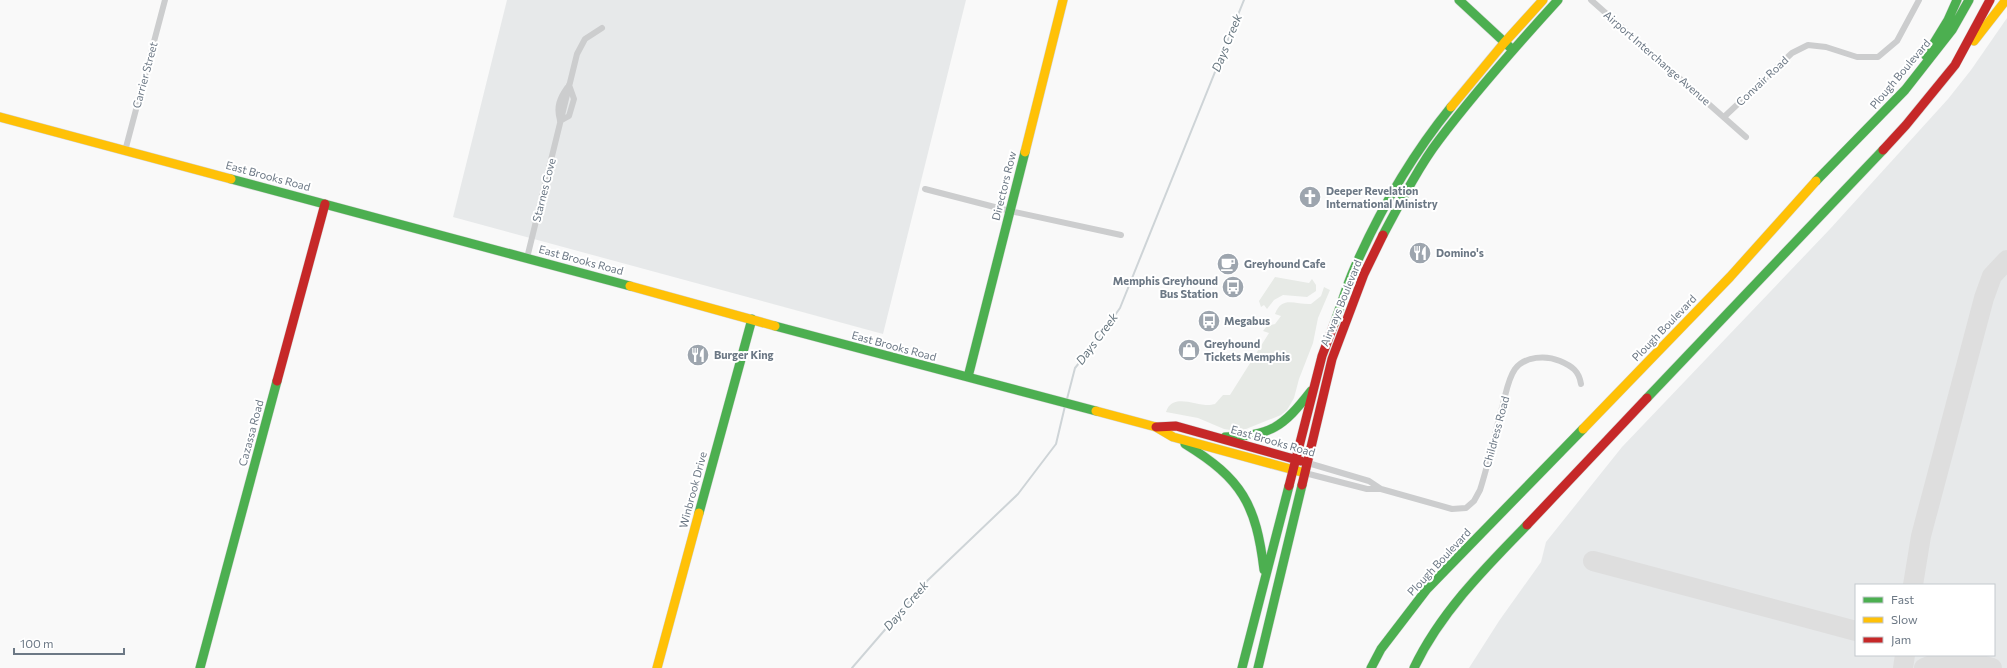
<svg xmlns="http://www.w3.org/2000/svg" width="2007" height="668" font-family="Commissioner,sans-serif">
<rect width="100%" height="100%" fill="#f9f9f9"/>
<!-- built -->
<path fill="#e7e9ea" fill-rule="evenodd" d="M 507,0 L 966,0 L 883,334 L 453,217 Z
M 2007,18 L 2007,668 L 1469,668 L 1499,621 L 1541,562 L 1546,542 L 1622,447 L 1830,229 L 1948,99 L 1971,70 ZM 1856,585 L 1994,585 L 1994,655 L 1856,655 Z"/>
<!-- green -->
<path fill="#e7eae6" d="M 1275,277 L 1309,283 L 1312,279 L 1316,285 L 1316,291 L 1307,297 L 1283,295 L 1274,300 L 1267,309 L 1264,305 L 1261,307 L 1259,301 Z
M 1324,287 L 1330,290 L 1318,318 L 1313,343 L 1299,379 L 1294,398 L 1287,410 L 1281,415 L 1246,429 L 1236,431 L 1224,429 L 1198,418 L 1166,412 C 1172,392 1196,406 1210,405 L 1215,404 L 1223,395 L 1230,395 L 1269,333 L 1263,331 L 1267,326 L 1275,324 L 1281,316 L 1275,314 C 1282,295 1296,305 1311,304 L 1321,296 Z"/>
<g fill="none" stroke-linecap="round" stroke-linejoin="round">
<!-- stream -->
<path stroke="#ced4d7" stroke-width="2" d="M 1067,399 L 1075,368 L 1096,342 L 1120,308 L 1244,0
M 852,668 L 927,581 L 1018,494 L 1056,444 L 1065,406"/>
<!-- taxiway -->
<path stroke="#dedede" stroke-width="20" d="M 1593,561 L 1856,631
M 1913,585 L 1921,536 L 1984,298 L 1992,276 L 2007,260
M 1943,655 L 1992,668
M 1903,668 L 1905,655
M 1924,668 L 1939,662 L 1958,660"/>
<!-- fast casing -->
<g stroke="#d5d6d6" stroke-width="10">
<path id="fast" d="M 1459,0 L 1513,50
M 1926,56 L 1948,20 L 1957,0
M 231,179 L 630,286
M 1816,181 L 1905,90 L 1952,30 L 1969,0
M 1383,235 C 1399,205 1419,166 1439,140 C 1476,91 1517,45 1558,0
M 1334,324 C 1341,306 1346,287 1354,269 C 1379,212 1412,155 1451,107
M 775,326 L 1096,411
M 968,377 L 1025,152
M 1647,398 L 1883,150
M 1225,437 C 1271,436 1283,427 1311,391
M 1185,444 C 1242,479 1256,504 1264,570
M 699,513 L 752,319
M 200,668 L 277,381
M 1242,668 L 1289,486
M 1258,668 L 1302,485
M 1371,668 L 1381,649 L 1427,589 L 1583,429
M 1414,668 C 1440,613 1485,568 1527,525"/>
</g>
<!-- slow casing -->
<g stroke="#d5d6d6" stroke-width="10">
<path id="slow" d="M 1974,41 L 2006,0
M 1451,107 L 1504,43 L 1543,0
M 0,117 L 231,179
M 1025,152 L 1063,0
M 630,286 L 775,326
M 1096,411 L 1156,427 L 1173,437 L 1305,473
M 1583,429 L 1730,277 L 1816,181
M 657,668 L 699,513"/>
</g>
<!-- jam casing -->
<g stroke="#d5d6d6" stroke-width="10">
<path id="jam" d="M 1883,150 L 1906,125 L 1955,65 L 1990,0
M 277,381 L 325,204
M 1156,427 L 1176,426 L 1301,461
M 1302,485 L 1332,359 L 1364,274 L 1383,235
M 1289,486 L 1322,356 L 1334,324
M 1527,525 L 1647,398"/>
</g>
<!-- street -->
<path stroke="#cccdce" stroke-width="6" d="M 1591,0 L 1746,137
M 1724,117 L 1792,53 L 1808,45 L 1826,47 L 1857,57 L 1878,57 L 1897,41 L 1919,0
M 560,120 C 556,107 560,98 567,88
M 560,121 L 569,116 L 574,99 L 569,85
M 125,151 L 165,0
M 925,189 L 1010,211 L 1121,235
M 527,258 L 577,54 L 585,39 L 602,28
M 1308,463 L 1369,481 L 1381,489 L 1452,509 L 1466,508 L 1474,501 L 1480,490 C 1489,462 1495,432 1503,404 C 1506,393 1508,379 1515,369 C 1525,356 1546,355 1560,361 C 1572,366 1579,371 1581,384
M 1305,473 L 1367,489 L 1381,489"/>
<!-- fast -->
<use href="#fast" stroke="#4caf50" stroke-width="9"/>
<!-- slow -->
<use href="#slow" stroke="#ffc107" stroke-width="9"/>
<!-- jam -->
<use href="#jam" stroke="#c62828" stroke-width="9"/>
</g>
<!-- icons -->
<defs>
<g id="church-disc" transform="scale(1.15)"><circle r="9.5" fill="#9da5ae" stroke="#fff"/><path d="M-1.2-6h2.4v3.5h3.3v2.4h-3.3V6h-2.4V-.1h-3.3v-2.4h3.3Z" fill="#fff"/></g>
<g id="restaurant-disc" transform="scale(1.15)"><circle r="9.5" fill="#9da5ae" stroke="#fff"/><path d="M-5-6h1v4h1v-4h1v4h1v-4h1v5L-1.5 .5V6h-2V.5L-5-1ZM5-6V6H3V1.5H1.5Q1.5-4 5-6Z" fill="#fff"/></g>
<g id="cafe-disc" transform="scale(1.15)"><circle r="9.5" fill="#9da5ae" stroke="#fff"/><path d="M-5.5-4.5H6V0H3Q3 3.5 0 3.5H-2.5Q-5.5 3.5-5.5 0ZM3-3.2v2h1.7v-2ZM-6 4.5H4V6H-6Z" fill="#fff"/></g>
<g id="bus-disc" transform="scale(1.15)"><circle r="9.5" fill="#9da5ae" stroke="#fff"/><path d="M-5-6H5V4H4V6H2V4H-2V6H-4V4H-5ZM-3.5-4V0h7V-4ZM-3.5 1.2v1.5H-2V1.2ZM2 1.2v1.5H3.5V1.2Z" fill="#fff"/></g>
<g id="shop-disc" transform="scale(1.15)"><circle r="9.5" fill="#9da5ae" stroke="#fff"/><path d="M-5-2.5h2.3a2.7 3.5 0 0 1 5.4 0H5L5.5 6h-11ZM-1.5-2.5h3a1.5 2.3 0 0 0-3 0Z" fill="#fff"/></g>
</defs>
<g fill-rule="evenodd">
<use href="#church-disc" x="1310" y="197"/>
<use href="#restaurant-disc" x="1420" y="253"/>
<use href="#cafe-disc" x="1228" y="264"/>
<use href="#bus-disc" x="1233" y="287"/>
<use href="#bus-disc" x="1209" y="321"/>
<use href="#shop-disc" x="1189" y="350"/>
<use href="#restaurant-disc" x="698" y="355"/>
</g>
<g text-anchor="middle" stroke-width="4" stroke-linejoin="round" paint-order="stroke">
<!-- street labels -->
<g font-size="11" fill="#6c7885" stroke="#fff">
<text transform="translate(1657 58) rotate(41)" y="4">Airport Interchange Avenue</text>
<text transform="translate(1900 74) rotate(-50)" y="4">Plough Boulevard</text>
<text transform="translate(145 75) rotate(-75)" y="4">Carrier Street</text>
<text transform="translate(1762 81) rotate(-43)" y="4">Convair Road</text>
<text transform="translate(268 176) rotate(15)" y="4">East Brooks Road</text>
<text transform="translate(1004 186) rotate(-76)" y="4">Directors Row</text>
<text transform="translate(544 190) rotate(-76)" y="4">Starnes Cove</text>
<text transform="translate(581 260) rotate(15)" y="4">East Brooks Road</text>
<text transform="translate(1341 303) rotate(-68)" y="4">Airways Boulevard</text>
<text transform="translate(1664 328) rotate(-46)" y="4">Plough Boulevard</text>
<text transform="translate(894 346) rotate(15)" y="4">East Brooks Road</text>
<text transform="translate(1496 432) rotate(-75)" y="4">Childress Road</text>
<text transform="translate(251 433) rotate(-75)" y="4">Cazassa Road</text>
<text transform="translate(1273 441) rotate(16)" y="4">East Brooks Road</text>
<text transform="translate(693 490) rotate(-75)" y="4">Winbrook Drive</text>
<text transform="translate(1439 562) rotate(-47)" y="4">Plough Boulevard</text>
</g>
<!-- poi labels -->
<g font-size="11" font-weight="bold" fill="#6c7885" stroke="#fff" text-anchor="start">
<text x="1326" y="195">Deeper Revelation<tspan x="1326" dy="13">International Ministry</tspan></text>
<text x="1436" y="257">Domino's</text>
<text x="1244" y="268">Greyhound Cafe</text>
<text x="1218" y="285" text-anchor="end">Memphis Greyhound<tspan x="1218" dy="13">Bus Station</tspan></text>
<text x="1224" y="325">Megabus</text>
<text x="1204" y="348">Greyhound<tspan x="1204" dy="13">Tickets Memphis</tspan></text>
<text x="714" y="359">Burger King</text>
</g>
<!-- water labels -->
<g font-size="12" font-style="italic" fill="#687780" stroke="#fff">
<text transform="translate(1227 43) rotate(-68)" y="4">Days Creek</text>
<text transform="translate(1097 339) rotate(-53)" y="4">Days Creek</text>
<text transform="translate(906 606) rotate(-49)" y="4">Days Creek</text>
</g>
</g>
<!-- legend -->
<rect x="1855" y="584" width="140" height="72" fill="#ffffff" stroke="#c4c9ce"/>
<rect x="1863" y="597" width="20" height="6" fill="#4caf50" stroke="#c4c9ce"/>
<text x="1891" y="604" font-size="12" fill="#6c7885">Fast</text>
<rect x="1863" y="617" width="20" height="6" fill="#ffc107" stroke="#c4c9ce"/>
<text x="1891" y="624" font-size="12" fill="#6c7885">Slow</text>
<rect x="1863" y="637" width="20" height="6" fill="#c62828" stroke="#c4c9ce"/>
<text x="1891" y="644" font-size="12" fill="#6c7885">Jam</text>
<!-- scale -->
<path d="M14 648v6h110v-6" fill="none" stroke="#6c7885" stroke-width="2"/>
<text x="20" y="648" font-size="12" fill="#6c7885" stroke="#ffffff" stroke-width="3" paint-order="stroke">100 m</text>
</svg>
